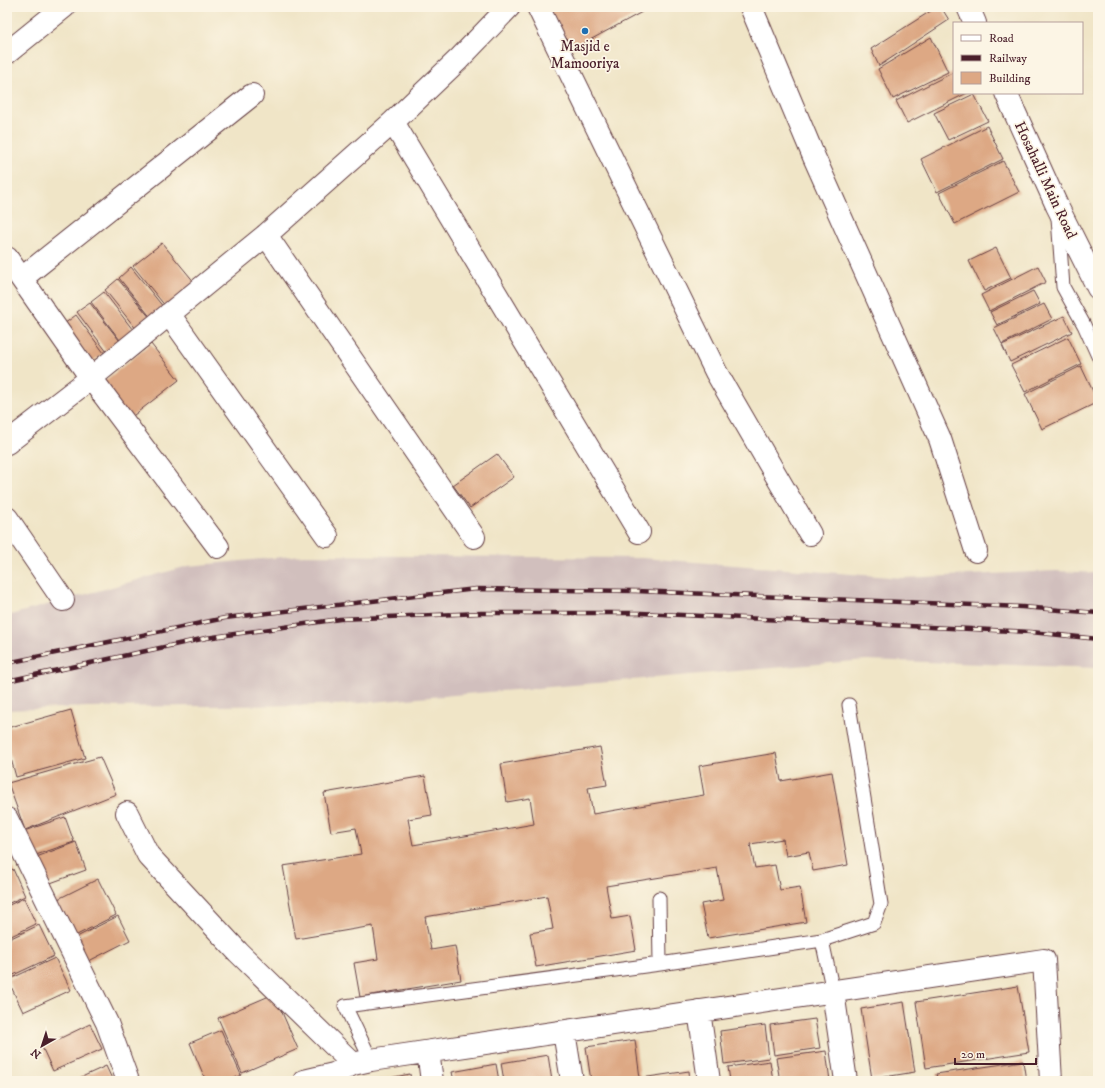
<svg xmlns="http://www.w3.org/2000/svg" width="1105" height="1088" font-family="'IM FELL DW Pica',serif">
<rect width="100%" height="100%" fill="#fcf5e5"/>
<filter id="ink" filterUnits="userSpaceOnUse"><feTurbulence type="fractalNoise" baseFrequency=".025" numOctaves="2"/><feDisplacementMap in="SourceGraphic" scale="8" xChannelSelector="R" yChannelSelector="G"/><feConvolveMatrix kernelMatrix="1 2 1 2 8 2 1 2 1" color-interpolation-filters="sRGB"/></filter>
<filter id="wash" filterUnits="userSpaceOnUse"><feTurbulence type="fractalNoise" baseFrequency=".012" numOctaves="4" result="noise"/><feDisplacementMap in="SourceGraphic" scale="16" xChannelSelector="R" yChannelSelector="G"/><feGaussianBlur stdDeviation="0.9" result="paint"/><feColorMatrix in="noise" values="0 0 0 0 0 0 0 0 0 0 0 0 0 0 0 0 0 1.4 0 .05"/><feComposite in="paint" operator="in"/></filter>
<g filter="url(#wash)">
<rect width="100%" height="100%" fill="#f0e5c7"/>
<!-- industrial -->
<path fill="#d1bfbd" d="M 303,555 L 643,558 L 903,578 L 1056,571 L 1098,573 L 1098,668 L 866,660 L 337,705 L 87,707 L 7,710 L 7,616 L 188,566 Z"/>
<g id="blocks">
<!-- building -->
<path fill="#dda884" d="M 549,7 L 640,7 L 642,12 L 573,49 L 547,8 Z
M 937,7 L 941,7 L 949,20 L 879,66 L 871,49 Z
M 931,37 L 948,72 L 893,99 L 878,69 Z
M 954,72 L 954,93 L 967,93 L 907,123 L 896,101 Z
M 974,94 L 988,121 L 948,140 L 934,113 Z
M 987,126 L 1003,159 L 937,192 L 921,159 Z
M 1003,161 L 1019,192 L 955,224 L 939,193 Z
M 162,243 L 195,283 L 166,307 L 133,266 Z
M 996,248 L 1011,278 L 984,291 L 969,261 Z
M 1038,266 L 1046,282 L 989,311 L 981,295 Z
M 131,267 L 164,308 L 152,319 L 119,278 Z
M 118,279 L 151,319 L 137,330 L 105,290 Z
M 1033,291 L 1040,304 L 997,325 L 990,312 Z
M 104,292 L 136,334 L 123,344 L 91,302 Z
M 90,303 L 123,345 L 110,356 L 77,312 Z
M 1044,304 L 1052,319 L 1002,344 L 994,328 Z
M 76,315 L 104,353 L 92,362 L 64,324 Z
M 1064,316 L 1072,332 L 1010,362 L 1002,345 Z
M 1068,337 L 1081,364 L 1025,392 L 1011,365 Z
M 151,344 L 179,380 L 120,426 L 92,391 Z
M 1081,366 L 1098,402 L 1042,429 L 1025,394 Z
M 497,454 L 514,477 L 470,508 L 453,485 Z
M 71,710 L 85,758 L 16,777 L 7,744 L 7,728 Z
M 600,747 L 607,785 L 588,788 L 593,814 L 704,795 L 699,766 L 776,753 L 781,781 L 832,772 L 848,865 L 813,871 L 809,852 L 786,856 L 783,839 L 750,844 L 755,868 L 775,865 L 780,890 L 800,887 L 806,922 L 708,938 L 701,904 L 723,900 L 717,868 L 606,886 L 612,919 L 630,916 L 636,950 L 536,967 L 530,933 L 553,929 L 547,896 L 425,917 L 431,950 L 455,946 L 461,980 L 360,997 L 354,963 L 378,959 L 373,926 L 296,939 L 283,866 L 361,854 L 356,828 L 331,832 L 324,793 L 425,776 L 432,815 L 408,819 L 413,845 L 534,824 L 530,798 L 507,802 L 501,764 Z
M 100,757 L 116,794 L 25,830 L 8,783 Z
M 65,817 L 74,842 L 33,856 L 24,831 Z
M 76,842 L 86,870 L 45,885 L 34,858 Z
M 13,869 L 25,896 L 7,904 L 7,872 Z
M 98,879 L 116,915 L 73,937 L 54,901 Z
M 24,898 L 36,924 L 7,938 L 7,906 Z
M 118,916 L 130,940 L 85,963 L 73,939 Z
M 39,925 L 54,956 L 7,978 L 7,940 Z
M 55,958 L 71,990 L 23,1012 L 8,980 Z
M 1018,986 L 1029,1052 L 926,1068 L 916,1002 Z
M 274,994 L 298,1049 L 242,1073 L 218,1018 Z
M 904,1002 L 915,1072 L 872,1079 L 861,1009 Z
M 815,1019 L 820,1048 L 774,1055 L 770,1025 Z
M 90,1024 L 102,1049 L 53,1071 L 42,1047 Z
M 765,1025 L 769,1058 L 724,1064 L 720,1031 Z
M 221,1030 L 241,1075 L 228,1081 L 206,1081 L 190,1043 Z
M 635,1040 L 640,1078 L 619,1081 L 591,1081 L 586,1047 Z
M 826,1051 L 830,1081 L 780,1081 L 776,1058 Z
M 548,1055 L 552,1081 L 504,1081 L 501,1063 Z
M 770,1061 L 773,1081 L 730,1081 L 728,1067 Z
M 1023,1061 L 1026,1081 L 938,1081 L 936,1074 Z
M 496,1064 L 499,1081 L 454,1081 L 452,1072 Z
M 106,1066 L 113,1081 L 73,1081 Z
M 689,1071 L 690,1081 L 642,1081 L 641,1078 Z
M 410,1074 L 411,1081 L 379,1081 L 379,1080 Z"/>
</g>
</g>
<g filter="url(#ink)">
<use href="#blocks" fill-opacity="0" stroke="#633d42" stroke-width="1"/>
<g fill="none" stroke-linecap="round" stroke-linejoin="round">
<!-- service casing -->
<g stroke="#633d42" stroke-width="15">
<path id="service" d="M 1058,218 L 1063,287 L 1084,325 L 1098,356
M 659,898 L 660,964
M 833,992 L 822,940 L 874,923 L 881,904 L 849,705
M 371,1060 L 345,1006 L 660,964 L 822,940"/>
</g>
<!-- minor casing -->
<g stroke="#633d42" stroke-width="24">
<path id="minor" d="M 538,7 L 716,372 L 810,534
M 751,7 L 814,157 L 940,439 L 976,551
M 7,53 L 64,7
M 393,122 L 639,532
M 266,235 L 474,537
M 7,258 L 91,378 L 218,547
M 22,278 L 252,95
M 169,314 L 327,536
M 7,443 L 91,378 L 266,235 L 393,122 L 459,59 L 509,7
M 7,518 L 63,600
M 127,813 L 148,855 L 238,952 L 353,1064
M 7,819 L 107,1023 L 128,1081
M 833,992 L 846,1081
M 699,1011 L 709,1081
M 564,1032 L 572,1081
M 428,1052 L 432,1081
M 304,1081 L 334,1074 L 353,1064 L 371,1060 L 1044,960 L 1051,1081"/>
</g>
<!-- tertiary casing -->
<g stroke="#633d42" stroke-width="24">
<path id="tertiary" d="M 968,7 L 975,23
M 1006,93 L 1057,206 L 1098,288"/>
</g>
<!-- service -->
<use href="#service" stroke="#fff" stroke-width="13"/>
<!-- minor -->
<use href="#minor" stroke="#fff" stroke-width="22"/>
<!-- tertiary -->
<use href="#tertiary" stroke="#fff" stroke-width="22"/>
<!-- rail casing -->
<g stroke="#4a1f2b" stroke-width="4.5">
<path id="rail" d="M 7,663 L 225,618 L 476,589 L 636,591 L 1022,607 L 1098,613
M 7,681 L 206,638 L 340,619 L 481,613 L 641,613 L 1031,632 L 1098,639"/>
</g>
<!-- rail -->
<use href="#rail" stroke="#fcf5e5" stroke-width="3" stroke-dasharray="9" stroke-linecap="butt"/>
</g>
</g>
<!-- markers -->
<circle fill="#1f6fb2" stroke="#fcf5e5" stroke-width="1.5" cx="585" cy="31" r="4"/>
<g text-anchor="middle" stroke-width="3.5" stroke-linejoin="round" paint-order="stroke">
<!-- poi labels -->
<g font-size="15" fill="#4a1f2b" stroke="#fcf5e5">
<text x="585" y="51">Masjid e<tspan x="585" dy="17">Mamooriya</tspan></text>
</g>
<!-- street labels -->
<g font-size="15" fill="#4a1f2b" stroke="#fcf5e5">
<text transform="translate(1046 180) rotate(65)" y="5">Hosahalli Main Road</text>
</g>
</g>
<!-- margin -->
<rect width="1105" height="1088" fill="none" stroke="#fcf5e5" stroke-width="24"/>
<!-- legend -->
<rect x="953" y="22" width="130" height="72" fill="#fcf5e5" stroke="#b59f9b"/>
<rect x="961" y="35" width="20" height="6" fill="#ffffff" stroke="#b59f9b"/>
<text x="989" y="42" font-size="12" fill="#4a1f2b">Road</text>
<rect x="961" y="55" width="20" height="6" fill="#4a1f2b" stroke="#b59f9b"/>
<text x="989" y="62" font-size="12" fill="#4a1f2b">Railway</text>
<rect x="961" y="72" width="20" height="12" fill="#dda884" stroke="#b59f9b"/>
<text x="989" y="82" font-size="12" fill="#4a1f2b">Building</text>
<!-- north arrow -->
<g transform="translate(42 1046) rotate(219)" stroke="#fcf5e5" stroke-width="3" paint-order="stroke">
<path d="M0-3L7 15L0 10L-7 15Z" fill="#4a1f2b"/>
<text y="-6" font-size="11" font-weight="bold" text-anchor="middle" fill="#4a1f2b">N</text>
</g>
<!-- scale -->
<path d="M955 1058v6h81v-6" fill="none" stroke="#4a1f2b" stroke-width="2"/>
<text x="961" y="1058" font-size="12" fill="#4a1f2b" stroke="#fcf5e5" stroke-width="3" paint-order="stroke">20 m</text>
</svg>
